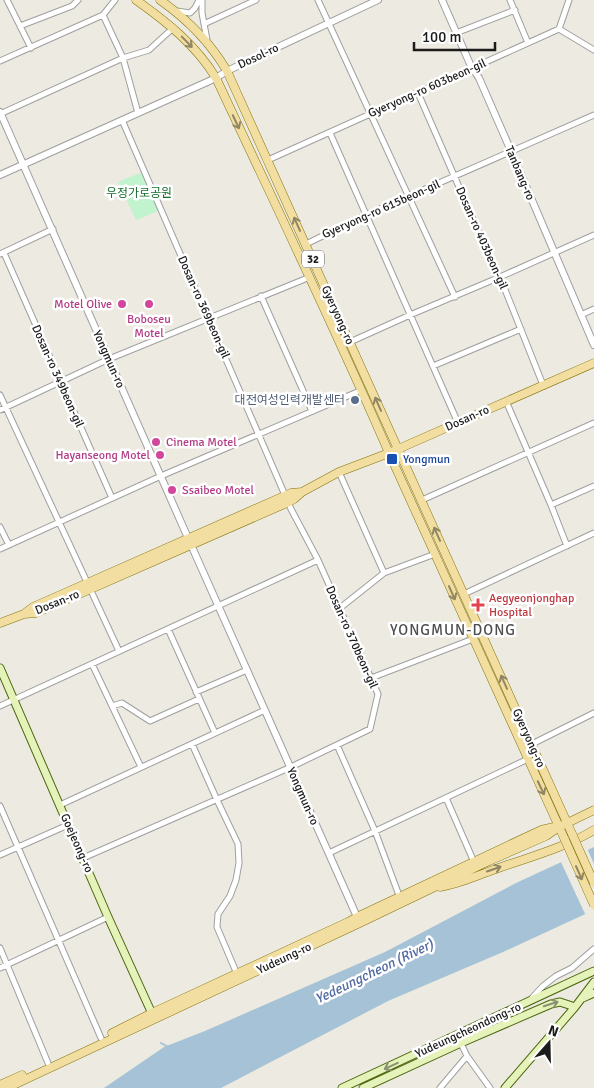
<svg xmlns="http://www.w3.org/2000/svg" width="594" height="1088" font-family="Signika,'Noto Sans KR',sans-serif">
<rect width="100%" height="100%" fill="#eceae1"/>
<!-- park -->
<path fill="#c1f3cf" d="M 140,173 L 147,176 L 159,205 L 158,211 L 136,220 L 118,182 Z"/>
<!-- water -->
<path fill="#a5c2d6" d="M 594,847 L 594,910 L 503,952 L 388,1001 L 221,1088 L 104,1088 L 164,1047 L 205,1031 L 385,952 L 516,883 Z"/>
<!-- pier -->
<path fill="#eceae1" d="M 587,848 L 594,864 L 594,912 L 586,916 L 560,860 Z"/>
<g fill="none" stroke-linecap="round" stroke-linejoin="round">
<!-- stream -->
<path stroke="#a5c2d6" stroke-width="2" d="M 161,1043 L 168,1047"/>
<!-- minor casing -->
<g stroke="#9f9f9f" stroke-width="7">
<path id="minor" d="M 7,0 L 31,48
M 202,0 L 202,13 L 207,40
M 318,0 L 455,297
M 510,0 L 528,43
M 177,11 L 190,13 L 195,8 L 199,0
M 103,15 L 123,58 L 138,113
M 204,24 L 256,0
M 20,26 L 72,6 L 78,0
M 559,29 L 594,50
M 456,33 L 515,10
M 0,61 L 103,15 L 115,0
M 418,93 L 497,274 L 500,277 L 543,385
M 0,114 L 123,58 L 149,50 L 173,28
M 330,133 L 458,423
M 268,160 L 559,29 L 569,0
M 306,244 L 366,215 L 594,115
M 4,253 L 112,498
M 0,254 L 53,229
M 261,296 L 312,411
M 581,315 L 594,309
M 350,342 L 410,315 L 500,277 L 594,235
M 433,366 L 521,329
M 0,395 L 119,651
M 506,401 L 551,505 L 567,546
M 0,410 L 109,359 L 310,277
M 339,472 L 384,573
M 422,500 L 594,423
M 551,505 L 594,486
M 0,527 L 9,545
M 0,549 L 161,476 L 362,390
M 464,594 L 594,533
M 340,608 L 384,573 L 435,554
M 168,629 L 215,733
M 92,664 L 141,767
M 371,678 L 473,639
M 196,692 L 247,670
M 0,706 L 318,560
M 112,706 L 122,703 L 150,721 L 199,699
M 192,744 L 217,800 L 238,844 L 239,863 L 236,880 L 230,896 L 218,914 L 217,927 L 237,974
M 532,744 L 594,713
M 337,745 L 375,831 L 400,898
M 446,798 L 474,862
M 60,805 L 265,710
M 0,806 L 101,1038
M 329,853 L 528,759
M 0,855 L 68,825
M 83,858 L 291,767 L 370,729 L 378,694 L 318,560 L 291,509 L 122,120
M 0,948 L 48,1063
M 0,968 L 108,917
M 531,999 L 543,986 L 556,976 L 572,968 L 594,949
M 457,1035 L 467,1056 L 490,1088
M 440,1088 L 467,1056"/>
</g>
<!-- tertiary casing -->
<g stroke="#9f9f9f" stroke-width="8">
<path id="tertiary" d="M 442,0 L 470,64 L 479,78 L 511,151 L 594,345
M 0,112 L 188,538 L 358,919
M 0,175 L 216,78 L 227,71 L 378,0"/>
</g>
<!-- secondary casing -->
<g stroke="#4c660e" stroke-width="9">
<path id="secondary" d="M 0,668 L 108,917 L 154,1018
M 583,998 L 594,993
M 342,1088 L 594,971
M 363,1088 L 461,1043 L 551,1004 L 560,1002 L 575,1007
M 505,1088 L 575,1007 L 594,982"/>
</g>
<!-- primary casing -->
<g stroke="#85740d" stroke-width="9">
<path id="primary" d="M 136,0 C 167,22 196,45 216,78 C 274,202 334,326 389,453 L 565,840
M 160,0 C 187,19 210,42 227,71 L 573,836
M 25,613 L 33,607 L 291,493 L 302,492
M 0,623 L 24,614 L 36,613 L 289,502 L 294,499 L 302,492 L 339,472 L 389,453 L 594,363
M 440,887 C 460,884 478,875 496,869 C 529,857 564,848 594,830
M 112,1033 L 152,1013 L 348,922 L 363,914 L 541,830 L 554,827
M 0,1085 L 22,1075
M 7,1088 L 360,923 L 489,861 L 546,836 L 559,827 L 594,810"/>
</g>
<!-- minor -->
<use href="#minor" stroke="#fff" stroke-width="5"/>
<!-- tertiary -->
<use href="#tertiary" stroke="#fff" stroke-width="6"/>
<!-- secondary -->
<use href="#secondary" stroke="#e5f2b9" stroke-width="7"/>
<!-- primary -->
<use href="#primary" stroke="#f2dea0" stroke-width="8"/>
<!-- primary-bridge casing -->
<g stroke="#85740d" stroke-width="9" stroke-linecap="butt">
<path id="primary-bridge" d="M 573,836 L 594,883
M 565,840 L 594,905"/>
</g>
<!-- primary-bridge -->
<use href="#primary-bridge" stroke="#f2dea0" stroke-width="8"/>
</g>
<!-- one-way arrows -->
<defs><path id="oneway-shaft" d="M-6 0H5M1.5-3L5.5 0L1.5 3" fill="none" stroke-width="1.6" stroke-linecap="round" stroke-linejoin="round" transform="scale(1.25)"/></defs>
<g stroke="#918664">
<use href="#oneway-shaft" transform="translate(187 42) rotate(46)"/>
<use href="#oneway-shaft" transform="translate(236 122) rotate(65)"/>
<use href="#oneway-shaft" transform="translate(297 224) rotate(-114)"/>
<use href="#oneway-shaft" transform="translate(378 404) rotate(-114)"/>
<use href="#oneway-shaft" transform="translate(437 534) rotate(-114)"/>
<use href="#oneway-shaft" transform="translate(452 593) rotate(66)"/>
<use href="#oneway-shaft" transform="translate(504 682) rotate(-114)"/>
<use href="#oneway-shaft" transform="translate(541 788) rotate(65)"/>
<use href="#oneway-shaft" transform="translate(494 869) rotate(-19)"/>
<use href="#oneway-shaft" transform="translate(579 873) rotate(66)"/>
</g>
<g stroke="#8a9172">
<use href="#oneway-shaft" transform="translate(551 1004) rotate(-18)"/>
<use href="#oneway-shaft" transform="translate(391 1066) rotate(155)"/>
</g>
<!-- markers -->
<g fill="#d1479c" stroke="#fff" stroke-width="2">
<circle cx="122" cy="304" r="5"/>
<circle cx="149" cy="304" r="5"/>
<circle cx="156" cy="442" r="5"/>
<circle cx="160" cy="455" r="5"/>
<circle cx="172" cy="490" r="5"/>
</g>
<circle fill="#5c6f8a" stroke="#fff" stroke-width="2" cx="355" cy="400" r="5"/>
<rect fill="#1a4fb4" stroke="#fff" stroke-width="2" x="386" y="453" width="12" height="12" rx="2.5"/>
<path fill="#e0444e" stroke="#fff" stroke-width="2" d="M475.5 597.5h5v5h5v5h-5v5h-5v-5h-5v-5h5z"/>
<g text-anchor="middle" stroke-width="5" stroke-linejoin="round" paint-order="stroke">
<!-- shield labels -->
<rect fill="#fff" stroke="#5f5f5f" stroke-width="1" x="302" y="250.5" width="22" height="17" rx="4"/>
<g font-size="11" font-weight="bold" fill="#1b1b1b">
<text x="313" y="263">32</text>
</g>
<!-- street labels -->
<g font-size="12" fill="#1b1b1b" stroke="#fff">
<text transform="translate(258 56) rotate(-25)" y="4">Dosol-ro</text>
<text transform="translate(427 88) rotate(-24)" y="4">Gyeryong-ro 603beon-gil</text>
<text transform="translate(520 173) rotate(67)" y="4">Tanbang-ro</text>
<text transform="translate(381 209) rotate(-24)" y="4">Gyeryong-ro 615beon-gil</text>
<text transform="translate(482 238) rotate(66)" y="4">Dosan-ro 403beon-gil</text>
<text transform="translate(204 307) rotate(66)" y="4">Dosan-ro 369beon-gil</text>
<text transform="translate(338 315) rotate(66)" y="4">Gyeryong-ro</text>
<text transform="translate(109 359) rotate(66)" y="4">Yongmun-ro</text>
<text transform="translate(58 376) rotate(66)" y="4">Dosan-ro 349beon-gil</text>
<text transform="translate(467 418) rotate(-24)" y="4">Dosan-ro</text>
<text transform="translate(57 602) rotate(-22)" y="4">Dosan-ro</text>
<text transform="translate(352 637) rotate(66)" y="4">Dosan-ro 370beon-gil</text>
<text transform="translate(529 738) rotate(66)" y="4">Gyeryong-ro</text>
<text transform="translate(303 796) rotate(66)" y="4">Yongmun-ro</text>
<text transform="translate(77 843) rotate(66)" y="4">Goejeong-ro</text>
<text transform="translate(284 958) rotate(-25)" y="4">Yudeung-ro</text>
<text transform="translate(468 1030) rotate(-25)" y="4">Yudeungcheondong-ro</text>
</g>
<!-- park labels -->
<g font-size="12" fill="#156d2d" stroke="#fff">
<text x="139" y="197">우정가로공원</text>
</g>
<!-- hotel labels -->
<g font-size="12" fill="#b23c85" stroke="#fff" text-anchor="end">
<text x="112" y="308">Motel Olive</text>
<text x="149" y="323" text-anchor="middle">Boboseu<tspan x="149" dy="14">Motel</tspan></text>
<text x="166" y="446" text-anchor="start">Cinema Motel</text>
<text x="150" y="459">Hayanseong Motel</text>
<text x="182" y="494" text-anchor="start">Ssaibeo Motel</text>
</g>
<!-- service labels -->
<g font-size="12" fill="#4e5e75" stroke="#fff" text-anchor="end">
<text x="345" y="404">대전여성인력개발센터</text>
</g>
<!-- transit labels -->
<g font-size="12" fill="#164399" stroke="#fff" text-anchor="start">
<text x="403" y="463">Yongmun</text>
</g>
<!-- health labels -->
<g font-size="12" fill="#be3a42" stroke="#fff" text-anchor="start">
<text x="489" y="602">Aegyeonjonghap<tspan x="489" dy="14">Hospital</tspan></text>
</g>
<!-- water labels -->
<g font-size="14" font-style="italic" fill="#516aa1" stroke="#fff">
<text transform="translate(374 971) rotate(-26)" y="5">Yedeungcheon (River)</text>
</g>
<!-- quarter labels -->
<g font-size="15" letter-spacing="1" fill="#4e4e4e" stroke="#fff">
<text x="453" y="635">YONGMUN-DONG</text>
</g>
</g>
<!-- north arrow -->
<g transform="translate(549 1043) rotate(20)" stroke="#ffffff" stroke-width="4" paint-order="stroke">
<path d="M0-4L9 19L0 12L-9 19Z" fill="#1b1b1b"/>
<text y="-8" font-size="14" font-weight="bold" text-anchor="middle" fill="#1b1b1b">N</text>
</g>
<!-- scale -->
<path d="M414 42v8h81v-8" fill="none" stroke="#1b1b1b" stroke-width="2.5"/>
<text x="422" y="42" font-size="15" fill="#1b1b1b" stroke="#ffffff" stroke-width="4" paint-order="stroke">100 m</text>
</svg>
